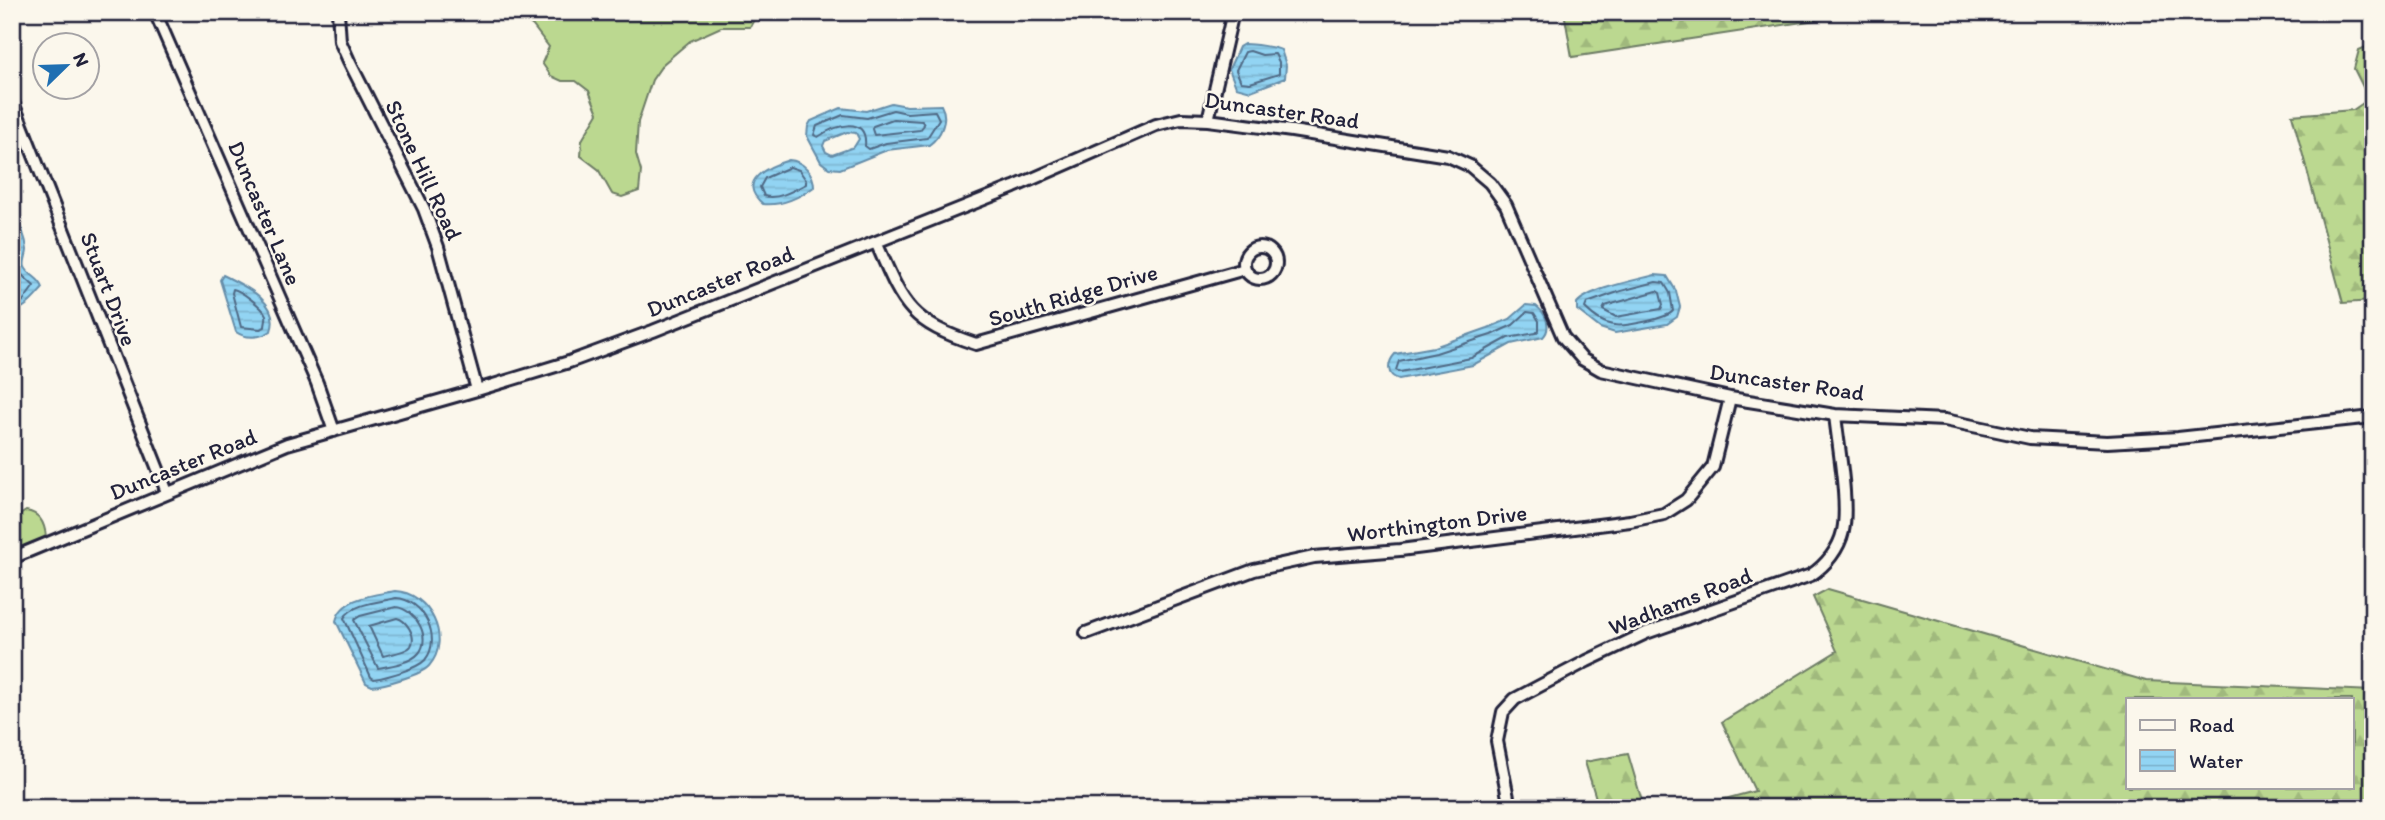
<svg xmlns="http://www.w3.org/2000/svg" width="2385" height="820" font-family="Itim,sans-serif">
<defs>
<pattern id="forest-firs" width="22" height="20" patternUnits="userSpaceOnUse" patternTransform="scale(1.75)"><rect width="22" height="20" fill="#bbd890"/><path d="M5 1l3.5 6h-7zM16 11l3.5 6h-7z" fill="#a0b97d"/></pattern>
<pattern id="water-rules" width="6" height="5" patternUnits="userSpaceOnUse" patternTransform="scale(1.75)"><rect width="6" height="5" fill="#92d4f3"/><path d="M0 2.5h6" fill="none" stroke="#7eb6d1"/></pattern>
</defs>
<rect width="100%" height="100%" fill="#fbf7ec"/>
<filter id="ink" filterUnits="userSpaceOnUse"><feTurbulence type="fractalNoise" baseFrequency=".0143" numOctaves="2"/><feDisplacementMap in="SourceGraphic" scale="14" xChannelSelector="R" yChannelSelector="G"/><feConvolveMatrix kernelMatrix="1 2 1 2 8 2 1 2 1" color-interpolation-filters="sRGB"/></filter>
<g filter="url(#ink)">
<!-- grass -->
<path fill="#bbd890" stroke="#6e7d66" stroke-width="2" d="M 516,12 L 758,12 L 750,27 L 721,27 L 690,41 L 663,64 L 652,80 L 638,122 L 636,154 L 641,171 L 639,191 L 622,197 L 612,194 L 598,169 L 581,156 L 582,140 L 598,113 L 589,91 L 576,81 L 562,81 L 551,76 L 542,63 L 549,47 L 533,26 Z
M 26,511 C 40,513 45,524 46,537 L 12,552 L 12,520 Z"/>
<!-- forest -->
<path fill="url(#forest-firs)" stroke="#6e7d66" stroke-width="2" fill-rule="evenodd" d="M 1564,12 L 1868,12 L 1572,57 Z
M 2373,44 L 2373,301 L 2343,303 L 2292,115 L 2353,110 L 2369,99 L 2354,69 L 2359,50 Z
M 1828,589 L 2146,681 L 2373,691 L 2373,808 L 1691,808 L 1755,791 L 1722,722 L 1837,651 L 1813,597 ZM 2128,699 L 2352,699 L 2352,787 L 2128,787 Z
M 1628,754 L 1644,808 L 1599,808 L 1585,762 Z"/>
<!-- water -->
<path fill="url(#water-rules)" stroke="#658da9" stroke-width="2" fill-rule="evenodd" d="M 1244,44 C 1251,44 1276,47 1281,50 L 1286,65 L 1285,78 L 1251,91 L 1236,87 L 1229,69 L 1239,47 Z
M 891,103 L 907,106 L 941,105 C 949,119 941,136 929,145 L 887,150 L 840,169 L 829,168 L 821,162 L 807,136 L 808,126 L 811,121 L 841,108 L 866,111 ZM 847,132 L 856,133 L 859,139 L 854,147 L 832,155 L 826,152 L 823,146 L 825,141 Z
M 789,160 C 803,161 814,173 814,187 C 800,197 781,206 763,204 C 735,181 769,166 789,160 Z
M 12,212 C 19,222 26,237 27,250 C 27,255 23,262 25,267 C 28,275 40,278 43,288 C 33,299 27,308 12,312 L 14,294 Z
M 223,275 C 245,286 281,302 271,331 C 261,338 246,339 236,332 L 220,280 Z
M 1655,275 L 1667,276 L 1676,291 L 1680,307 L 1677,317 L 1667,324 L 1615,333 L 1600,328 L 1577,310 L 1577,303 C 1589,289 1636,280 1655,275 Z
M 1526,305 L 1536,306 C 1546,313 1552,328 1543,337 L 1511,344 L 1473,365 L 1399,379 C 1386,376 1387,363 1395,354 L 1434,347 L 1488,328 L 1510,319 Z
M 395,591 C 429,592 453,639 429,666 C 421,675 385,685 372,686 L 366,683 L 336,621 C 341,597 375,595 395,591 Z"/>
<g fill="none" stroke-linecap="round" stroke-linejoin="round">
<!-- shore -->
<path stroke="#4f6985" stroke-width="2" d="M 1250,51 L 1262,55 L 1275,54 L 1279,62 L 1279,74 L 1250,83 L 1241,82 L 1236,70 L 1245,52 Z
M 893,110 L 907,113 L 935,111 L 939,119 L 927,138 L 886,143 L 869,149 L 865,146 C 868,114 834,126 818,137 L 814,135 L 817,126 L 843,115 L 867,118 Z
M 893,119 L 922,121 L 924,125 L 920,130 L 874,135 L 872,129 L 873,126 Z
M 790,167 L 799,170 L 806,180 L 806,184 C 793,191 777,200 764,196 L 760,187 L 765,178 Z
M 12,227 L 20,250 L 18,268 L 21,274 L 34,286 L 23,301 L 12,305
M 1656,282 L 1664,283 L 1670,293 L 1673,311 C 1666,319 1624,327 1614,325 C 1603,324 1592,315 1585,308 L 1587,303 L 1621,291 Z
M 233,289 C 240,290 263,307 266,315 C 267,319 265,323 265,327 L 260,329 L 241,327 L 232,293 Z
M 1657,291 L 1660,293 L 1663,305 L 1661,309 L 1616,317 L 1603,310 L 1605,306 Z
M 1527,312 L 1534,313 L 1539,321 L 1539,330 L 1536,333 L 1508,338 L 1471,358 L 1400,372 L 1396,370 L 1399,361 L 1436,353 L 1491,335 L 1513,325 Z
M 396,598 C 423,599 443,638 425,660 C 417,669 386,677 374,679 L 371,677 L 344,618 C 353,603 380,602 396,598 Z
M 396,607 C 415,609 432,637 419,653 C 411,663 389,666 378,668 L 354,620 L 360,616 Z
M 397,618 C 406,620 417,636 411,646 C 407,652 390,654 383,656 L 369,626 Z"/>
<!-- minor casing -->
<g stroke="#22223b" stroke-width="16">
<path id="minor" d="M 155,12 L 317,383 L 334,431
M 338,12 L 340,41 L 349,61 L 424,209 L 438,247 L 477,390
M 12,100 L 167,492
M 1208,120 L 1233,12
M 876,242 C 903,304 908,322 976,344 L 1245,269
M1244 263a16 16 0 1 1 32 0a16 16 0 1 1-32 0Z
M 12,558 L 287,444 L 477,390 L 569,362 L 653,331 L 1014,187 L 1156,125 L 1181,119 L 1208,120 L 1292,131 L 1448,156 L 1470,166 L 1490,183 L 1506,205 L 1563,337 L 1582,359 L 1601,370 L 1730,398 L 1835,415 L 1945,420 L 2030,438 L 2107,442 L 2178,438 L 2373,417
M 1086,633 L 1254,570 L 1314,557 L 1400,550 L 1630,521 L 1664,514 L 1686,500 L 1713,467 L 1730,398
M 1510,808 L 1497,741 L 1503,712 L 1515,699 L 1587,661 L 1646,633 L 1811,575 C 1826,565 1839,549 1843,531 C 1849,503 1838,445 1835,415"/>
</g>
<!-- minor -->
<use href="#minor" stroke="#fbf7ec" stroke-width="10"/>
</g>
</g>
<g text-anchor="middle" stroke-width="5" stroke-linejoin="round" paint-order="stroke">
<!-- street labels -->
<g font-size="23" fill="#22223b" stroke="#fbf7ec">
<text transform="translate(1282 110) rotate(8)" y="8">Duncaster Road</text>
<text transform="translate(424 170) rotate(65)" y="8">Stone Hill Road</text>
<text transform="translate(265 213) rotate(67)" y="8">Duncaster Lane</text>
<text transform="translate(720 281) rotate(-22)" y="8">Duncaster Road</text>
<text transform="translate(109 289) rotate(69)" y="8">Stuart Drive</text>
<text transform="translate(1073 295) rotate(-16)" y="8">South Ridge Drive</text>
<text transform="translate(1787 382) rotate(8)" y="8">Duncaster Road</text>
<text transform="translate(183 464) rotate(-22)" y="8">Duncaster Road</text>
<text transform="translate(1437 523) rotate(-7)" y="8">Worthington Drive</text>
<text transform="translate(1680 601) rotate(-21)" y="8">Wadhams Road</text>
</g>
</g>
<!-- margin -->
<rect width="2385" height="820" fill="none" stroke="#fbf7ec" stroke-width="42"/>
<rect x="21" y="21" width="2343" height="778" fill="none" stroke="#22223b" stroke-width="2.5" filter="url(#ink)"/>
<!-- legend -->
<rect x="2126" y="698" width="228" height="91" fill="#fbf7ec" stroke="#a4a2a5" stroke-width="2"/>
<rect x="2140" y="720" width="35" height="10" fill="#fbf7ec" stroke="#a4a2a5" stroke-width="2"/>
<text x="2189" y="732" font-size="21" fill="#22223b">Road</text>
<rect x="2140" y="750" width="35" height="21" fill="url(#water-rules)" stroke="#a4a2a5" stroke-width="2"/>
<text x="2189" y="768" font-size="21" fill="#22223b">Water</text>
<!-- north arrow -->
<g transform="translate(66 66) rotate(67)"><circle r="33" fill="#fbf7ec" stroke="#a4a2a5" stroke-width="2"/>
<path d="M0-5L12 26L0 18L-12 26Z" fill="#1f6fb2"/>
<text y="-10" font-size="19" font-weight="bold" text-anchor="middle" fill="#22223b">N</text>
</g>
</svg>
